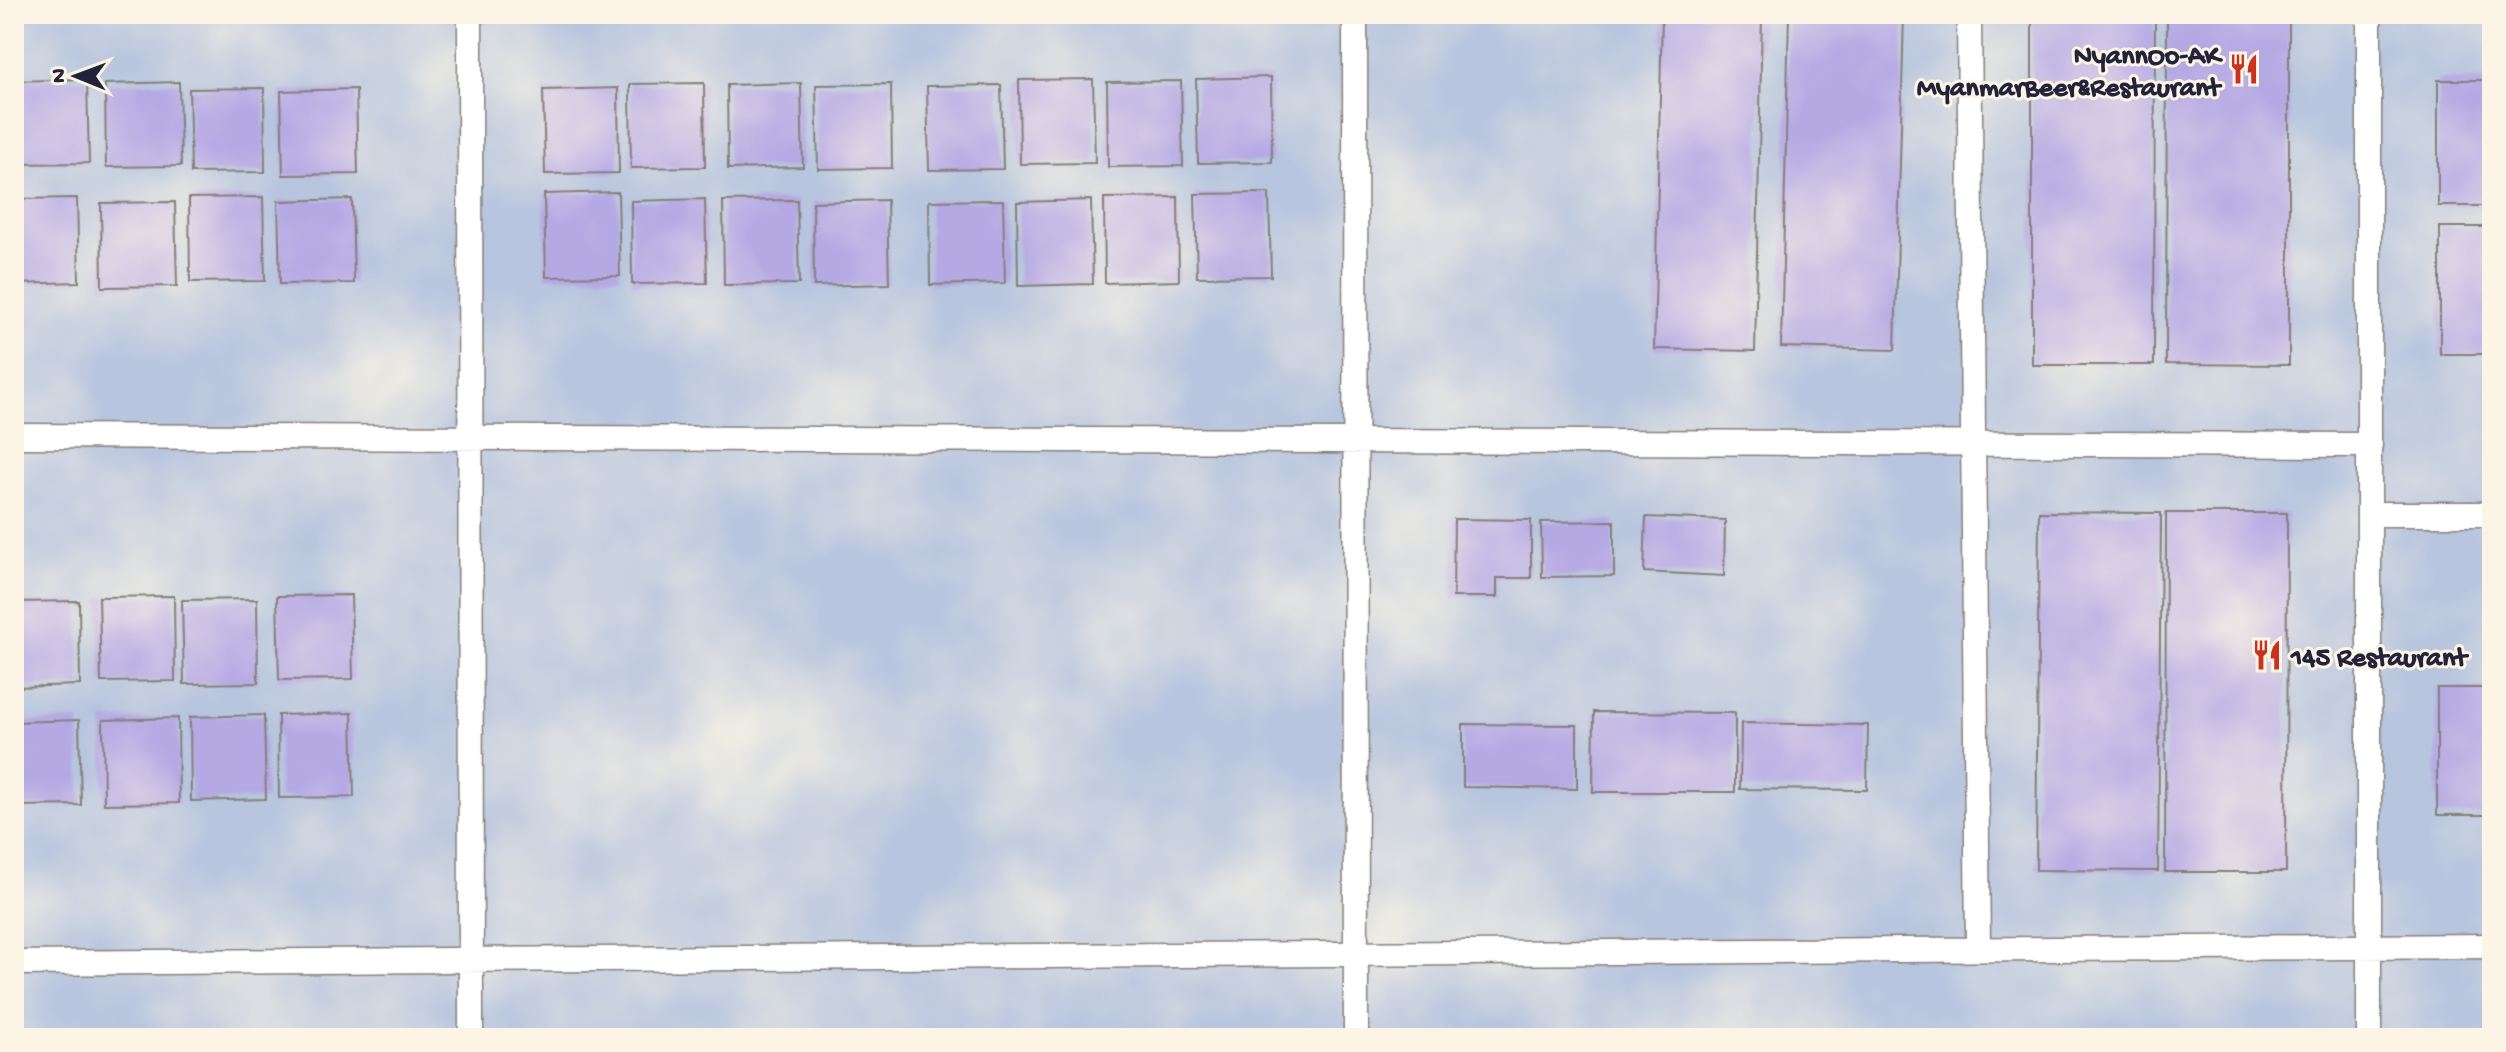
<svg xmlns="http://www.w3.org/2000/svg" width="2506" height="1052" font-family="'Gochi Hand',sans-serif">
<rect width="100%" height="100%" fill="#fcf5e5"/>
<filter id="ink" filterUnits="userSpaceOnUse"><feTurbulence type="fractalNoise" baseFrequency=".0125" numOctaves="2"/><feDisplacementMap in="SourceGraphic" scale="16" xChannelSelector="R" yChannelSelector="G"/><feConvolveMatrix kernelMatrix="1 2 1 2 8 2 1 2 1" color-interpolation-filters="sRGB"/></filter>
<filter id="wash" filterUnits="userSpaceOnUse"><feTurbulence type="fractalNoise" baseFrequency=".006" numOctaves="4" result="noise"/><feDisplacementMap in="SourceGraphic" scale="32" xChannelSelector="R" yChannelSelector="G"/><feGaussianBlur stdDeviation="1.8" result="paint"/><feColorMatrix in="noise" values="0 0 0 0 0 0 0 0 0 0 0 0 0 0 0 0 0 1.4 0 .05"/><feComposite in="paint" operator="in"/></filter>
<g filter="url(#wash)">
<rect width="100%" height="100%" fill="#e6dfba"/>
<!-- industrial -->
<path fill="#b7c5de" d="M 14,14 L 2492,14 L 2492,1038 L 14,1038 Z"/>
<g id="blocks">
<!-- building -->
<path fill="#b5a9e4" d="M 1662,14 L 1762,14 L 1755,351 L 1654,349 Z
M 1789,14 L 1904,14 L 1895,350 L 1781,347 Z
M 2032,14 L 2155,14 L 2154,365 L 2032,365 Z
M 2167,14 L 2289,14 L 2289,365 L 2166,364 Z
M 1271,77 L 1272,162 L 1198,163 L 1196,79 Z
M 87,79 L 89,163 L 15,164 L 14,81 Z
M 1093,79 L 1095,163 L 1020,164 L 1019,80 Z
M 2438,80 L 2492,80 L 2492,206 L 2438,206 Z
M 1181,81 L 1183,166 L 1108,167 L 1107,82 Z
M 179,82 L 181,166 L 106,167 L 105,84 Z
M 704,83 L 705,167 L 631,168 L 630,84 Z
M 801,83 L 803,167 L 728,169 L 727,85 Z
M 891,84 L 892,168 L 818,169 L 816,85 Z
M 1001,85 L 1003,169 L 929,170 L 927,86 Z
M 264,88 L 265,172 L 191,173 L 189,89 Z
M 618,88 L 619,173 L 545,174 L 543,90 Z
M 356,89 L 358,174 L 283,175 L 281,91 Z
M 618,192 L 620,276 L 546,277 L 544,194 Z
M 1269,193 L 1271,276 L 1197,277 L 1195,194 Z
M 263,197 L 265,281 L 190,282 L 189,198 Z
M 1178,197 L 1179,281 L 1105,283 L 1104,198 Z
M 77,198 L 79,282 L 14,284 L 14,199 Z
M 352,199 L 354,283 L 280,284 L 278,201 Z
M 705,199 L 707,283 L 632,284 L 631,201 Z
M 797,200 L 799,284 L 724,285 L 723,201 Z
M 887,200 L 889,284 L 814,286 L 813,202 Z
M 1003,200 L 1005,283 L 930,285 L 929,201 Z
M 1091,200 L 1093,284 L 1018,286 L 1017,202 Z
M 175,202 L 177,286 L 102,287 L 101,203 Z
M 2440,227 L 2492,227 L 2492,354 L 2440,354 Z
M 2039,512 L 2161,513 L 2158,871 L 2036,870 Z
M 2166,513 L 2287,513 L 2286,872 L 2165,872 Z
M 1646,517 L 1725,520 L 1724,576 L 1644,572 Z
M 1454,519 L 1531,520 L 1531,578 L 1497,578 L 1497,597 L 1453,597 Z
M 1614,521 L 1614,576 L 1542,577 L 1541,522 Z
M 351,595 L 353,679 L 279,680 L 277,596 Z
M 174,596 L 175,681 L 101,682 L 99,597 Z
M 257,599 L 258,683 L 184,684 L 182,600 Z
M 79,601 L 80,685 L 14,687 L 14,602 Z
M 2437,688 L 2492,688 L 2492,815 L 2437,815 Z
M 1594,712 L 1735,713 L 1735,792 L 1593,792 Z
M 352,713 L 354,797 L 279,798 L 278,715 Z
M 264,715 L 266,799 L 191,801 L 190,717 Z
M 178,718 L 179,803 L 104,804 L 103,720 Z
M 79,720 L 81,805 L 14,806 L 14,722 Z
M 1741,723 L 1868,725 L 1867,790 L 1740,789 Z
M 1463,724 L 1577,725 L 1577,789 L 1463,787 Z"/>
</g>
</g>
<g filter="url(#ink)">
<use href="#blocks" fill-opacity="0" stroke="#84807a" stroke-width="2"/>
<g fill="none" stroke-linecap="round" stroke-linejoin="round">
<!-- lane casing -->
<g stroke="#84807a" stroke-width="27">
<path id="lane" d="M 470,14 L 471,1038
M 1355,14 L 1356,1038
M 1969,14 L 1978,948
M 2369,14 L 2369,1038
M 14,436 L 2370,445
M 2371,514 L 2492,514
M 14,963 L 2492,946"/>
</g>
<!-- lane -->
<use href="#lane" stroke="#fff" stroke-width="24"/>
</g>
</g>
<!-- icons -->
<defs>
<g id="restaurant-bare" transform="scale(2.4)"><path d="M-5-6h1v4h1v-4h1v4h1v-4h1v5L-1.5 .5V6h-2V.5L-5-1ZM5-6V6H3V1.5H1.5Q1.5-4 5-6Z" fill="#c8321e" stroke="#fcf5e5" stroke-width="2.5" paint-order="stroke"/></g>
</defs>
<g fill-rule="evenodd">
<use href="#restaurant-bare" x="2244" y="69"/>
<use href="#restaurant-bare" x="2267" y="655"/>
</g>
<g text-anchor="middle" stroke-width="6" stroke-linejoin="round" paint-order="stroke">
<!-- poi labels -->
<g font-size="28" font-weight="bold" fill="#22223b" stroke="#fcf5e5" text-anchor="end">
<text x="2220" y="63">NyannOo-AK<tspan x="2220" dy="32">MyanmarBeer&amp;Restaurant</tspan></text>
<text x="2291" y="665" text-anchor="start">145 Restaurant</text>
</g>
</g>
<!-- margin -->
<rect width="2506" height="1052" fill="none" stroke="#fcf5e5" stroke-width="48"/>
<!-- north arrow -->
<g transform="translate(76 76) rotate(271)" stroke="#fcf5e5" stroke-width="6" paint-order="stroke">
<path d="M0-6L14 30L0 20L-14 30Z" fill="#22223b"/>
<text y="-12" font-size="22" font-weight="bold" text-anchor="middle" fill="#22223b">N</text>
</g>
</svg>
